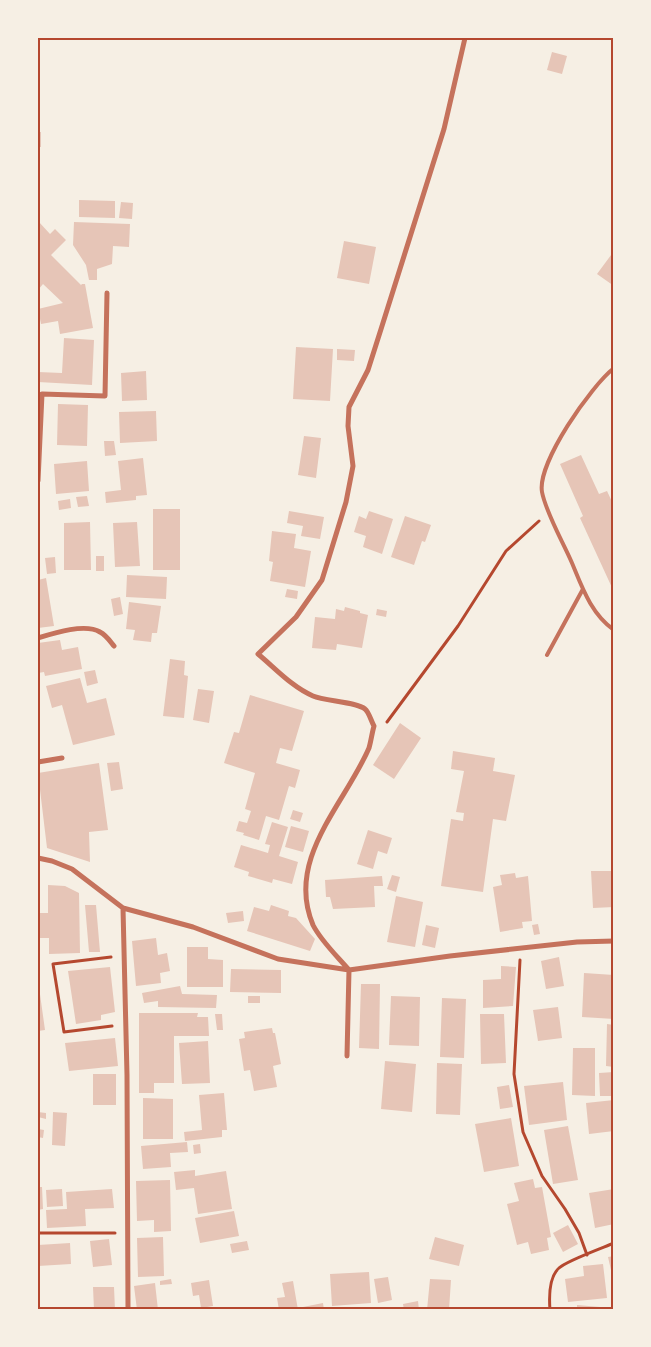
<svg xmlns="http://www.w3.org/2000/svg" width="651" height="1347" font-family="Overpass,sans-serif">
<rect width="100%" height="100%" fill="#f6efe4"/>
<!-- building -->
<path fill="#e6c5b7" d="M 552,52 L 567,56 L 562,74 L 547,70 Z
M 38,132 L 41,132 L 41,147 L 38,147 Z
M 79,200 L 115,201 L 115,218 L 79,217 Z
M 121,202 L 133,203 L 132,219 L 119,218 Z
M 39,222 L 50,234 L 55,229 L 66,240 L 51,255 L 81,285 L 71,295 L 82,284 L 85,284 L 93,328 L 60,334 L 58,321 L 41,324 L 38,309 L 63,303 L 43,284 L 38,290 Z
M 74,222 L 130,224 L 129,247 L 113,246 L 112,264 L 97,269 L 97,280 L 89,280 L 86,265 L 73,245 Z
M 344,241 L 376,247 L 369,284 L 337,278 Z
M 614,251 L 614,286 L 597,274 Z
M 64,338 L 94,340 L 92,385 L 38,382 L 38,372 L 62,373 Z
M 296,347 L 333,349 L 330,401 L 293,399 Z
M 337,349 L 355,350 L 354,361 L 337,360 Z
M 146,371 L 147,400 L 122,401 L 121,373 Z
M 58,404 L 88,405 L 87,446 L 57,445 Z
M 156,411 L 157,441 L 120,443 L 119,412 Z
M 304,436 L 321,438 L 316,478 L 298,475 Z
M 104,441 L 114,441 L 116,455 L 105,456 Z
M 581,455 L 599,494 L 607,491 L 614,506 L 614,592 L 580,518 L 583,516 L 560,464 Z
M 143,458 L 147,495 L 136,496 L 136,500 L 106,503 L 105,492 L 121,490 L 118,461 Z
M 87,461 L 89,491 L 56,494 L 54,464 Z
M 87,496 L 89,506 L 78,507 L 76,497 Z
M 70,499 L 71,508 L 59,510 L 58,501 Z
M 153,509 L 180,509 L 180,570 L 153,570 Z
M 289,511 L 324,517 L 320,539 L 301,536 L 303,526 L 287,523 Z
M 369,511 L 393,519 L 382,554 L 363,547 L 366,536 L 354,532 L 359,516 L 366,519 Z
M 405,516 L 431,525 L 425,542 L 422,541 L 414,565 L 391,557 Z
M 90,522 L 91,570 L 64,570 L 64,523 Z
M 137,522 L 140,566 L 115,567 L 113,523 Z
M 272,531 L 296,534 L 294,548 L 311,551 L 305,587 L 270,581 L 273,562 L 269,561 Z
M 96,556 L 104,556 L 104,571 L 96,571 Z
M 55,557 L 56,573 L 47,574 L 45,558 Z
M 127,575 L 167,577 L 166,599 L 126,597 Z
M 46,578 L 54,626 L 38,628 L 38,580 Z
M 287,589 L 298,591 L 297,599 L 285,597 Z
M 120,597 L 123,614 L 114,616 L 111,599 Z
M 129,602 L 161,606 L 157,633 L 152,633 L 151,642 L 133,640 L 135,630 L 126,629 Z
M 345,607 L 360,611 L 360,613 L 368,615 L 362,648 L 337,644 L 336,650 L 312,648 L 315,617 L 335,619 L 336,609 L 344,611 Z
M 377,609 L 387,611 L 386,617 L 376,615 Z
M 60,640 L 62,650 L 78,647 L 82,669 L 45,676 L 44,672 L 38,673 L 38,643 Z
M 170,659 L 185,661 L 184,675 L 188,676 L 184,718 L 163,716 Z
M 95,670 L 98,683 L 87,686 L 84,672 Z
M 80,678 L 87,703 L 106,698 L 115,735 L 73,745 L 62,705 L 52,708 L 46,686 Z
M 198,689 L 214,691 L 209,723 L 193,720 Z
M 250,695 L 304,711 L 292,751 L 280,748 L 276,763 L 300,770 L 295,788 L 289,786 L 279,820 L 266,816 L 259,840 L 243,835 L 244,833 L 236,831 L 239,821 L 247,823 L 251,811 L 245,809 L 255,773 L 224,763 L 234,732 L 239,733 Z
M 400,723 L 421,738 L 394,779 L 373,765 Z
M 453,751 L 495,758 L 493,771 L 515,775 L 506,821 L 493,819 L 483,892 L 441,886 L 451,819 L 463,821 L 464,813 L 456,812 L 464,771 L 451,769 Z
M 119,762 L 123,789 L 111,791 L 107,763 Z
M 99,763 L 108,830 L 89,832 L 90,862 L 47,848 L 38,773 Z
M 293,810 L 303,813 L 300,822 L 290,819 Z
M 272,822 L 288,827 L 279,856 L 298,862 L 292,884 L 273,879 L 272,883 L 248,876 L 249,872 L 234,867 L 241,845 L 268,853 L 270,845 L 265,844 Z
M 291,826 L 309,831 L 303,852 L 285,847 Z
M 368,830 L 392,838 L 387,854 L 378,851 L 373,869 L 357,864 Z
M 591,871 L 614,871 L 614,907 L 593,908 Z
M 515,873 L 516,878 L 528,876 L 532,921 L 522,922 L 523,928 L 500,932 L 493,887 L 502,885 L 500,875 Z
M 392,875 L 400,877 L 396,892 L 387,889 Z
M 382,876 L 383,886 L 374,886 L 375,907 L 333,909 L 330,897 L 326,897 L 325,880 Z
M 48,885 L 65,886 L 79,893 L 80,953 L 49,954 L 49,938 L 38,938 L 38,913 L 48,913 Z
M 396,896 L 423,902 L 415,947 L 387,942 Z
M 85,905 L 96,905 L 100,952 L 89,952 Z
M 271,905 L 289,911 L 288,916 L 296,918 L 315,939 L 310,951 L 247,931 L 254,907 L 269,911 Z
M 243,911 L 244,921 L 228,923 L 226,913 Z
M 538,924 L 540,934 L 534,935 L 532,925 Z
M 426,925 L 439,928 L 435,948 L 422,945 Z
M 156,938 L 158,955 L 167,953 L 170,971 L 160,973 L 161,983 L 136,986 L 132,941 Z
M 187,947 L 208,947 L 208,959 L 223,960 L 223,987 L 187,987 Z
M 559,957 L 564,986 L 546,989 L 541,961 Z
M 501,966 L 516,967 L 513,1006 L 483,1008 L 483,980 L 501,979 Z
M 110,967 L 115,1012 L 101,1015 L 101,1020 L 76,1024 L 68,971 Z
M 231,969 L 281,970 L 281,993 L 230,992 Z
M 584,973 L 614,975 L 614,1019 L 582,1017 Z
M 38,980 L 45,1030 L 38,1031 Z
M 361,984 L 380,984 L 379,1049 L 359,1048 Z
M 180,986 L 182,994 L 217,995 L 216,1008 L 158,1007 L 158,1001 L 144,1003 L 142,993 Z
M 248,996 L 260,996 L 260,1003 L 248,1003 Z
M 391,996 L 420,997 L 419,1046 L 389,1045 Z
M 442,998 L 466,999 L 464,1058 L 440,1057 Z
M 558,1007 L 562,1038 L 538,1041 L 533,1010 Z
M 139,1013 L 198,1013 L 197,1017 L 208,1017 L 209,1036 L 174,1036 L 174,1083 L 154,1083 L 154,1093 L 139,1093 Z
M 215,1014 L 222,1014 L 223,1030 L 217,1030 Z
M 480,1014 L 504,1014 L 506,1063 L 481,1064 Z
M 607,1024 L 614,1025 L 614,1067 L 606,1066 Z
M 272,1028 L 273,1033 L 275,1033 L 281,1064 L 273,1066 L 277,1087 L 254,1091 L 250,1070 L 244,1071 L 239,1039 L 245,1038 L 244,1032 Z
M 115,1038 L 118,1066 L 69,1071 L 65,1043 Z
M 208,1041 L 210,1083 L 182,1084 L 179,1043 Z
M 573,1048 L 595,1048 L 595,1096 L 572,1095 Z
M 385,1061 L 416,1064 L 412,1112 L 381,1109 Z
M 437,1063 L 462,1064 L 460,1115 L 436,1114 Z
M 614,1072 L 614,1096 L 600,1096 L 599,1073 Z
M 93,1074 L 116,1074 L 116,1105 L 93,1105 Z
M 38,1075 L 40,1075 L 39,1096 L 38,1096 Z
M 563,1082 L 567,1120 L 529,1125 L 524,1086 Z
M 509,1085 L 513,1107 L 500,1109 L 497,1087 Z
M 224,1093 L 227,1130 L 222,1130 L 222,1137 L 185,1141 L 184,1132 L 202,1130 L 199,1095 Z
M 143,1098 L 173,1099 L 173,1139 L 143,1139 Z
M 614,1100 L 614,1131 L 589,1134 L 586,1103 Z
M 38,1112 L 46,1113 L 46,1119 L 38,1117 Z
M 53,1112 L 67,1113 L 65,1146 L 52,1145 Z
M 511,1118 L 519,1166 L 484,1172 L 475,1124 Z
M 568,1126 L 578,1180 L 553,1184 L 544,1130 Z
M 38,1129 L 44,1130 L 43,1138 L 38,1137 Z
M 187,1142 L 188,1152 L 170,1153 L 171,1167 L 143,1169 L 141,1146 Z
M 200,1144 L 201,1153 L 194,1154 L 193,1145 Z
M 195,1170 L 195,1176 L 226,1171 L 232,1209 L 198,1214 L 194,1188 L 176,1190 L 174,1172 Z
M 533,1179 L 535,1188 L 542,1187 L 551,1237 L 547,1238 L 549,1250 L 531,1254 L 528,1242 L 517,1245 L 507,1204 L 519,1201 L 514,1183 Z
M 170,1180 L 171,1231 L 154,1232 L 154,1220 L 137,1221 L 136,1181 Z
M 38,1187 L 42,1187 L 43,1209 L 38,1210 Z
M 62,1189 L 63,1206 L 47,1207 L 46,1190 Z
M 112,1189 L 114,1208 L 85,1209 L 86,1226 L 47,1228 L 46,1210 L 67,1209 L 66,1192 Z
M 614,1189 L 614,1224 L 595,1228 L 589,1193 Z
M 234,1211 L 239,1236 L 200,1243 L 195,1218 Z
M 568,1225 L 578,1244 L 563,1252 L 553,1233 Z
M 163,1237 L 164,1276 L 138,1277 L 137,1238 Z
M 435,1237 L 464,1245 L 459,1266 L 429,1259 Z
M 109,1239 L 112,1265 L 93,1267 L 90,1241 Z
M 247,1241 L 249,1250 L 232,1253 L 230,1244 Z
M 70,1243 L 71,1264 L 38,1266 L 38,1245 Z
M 614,1256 L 614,1279 L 613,1279 L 608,1257 Z
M 603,1264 L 607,1298 L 568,1302 L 565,1279 L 584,1276 L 583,1266 Z
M 369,1272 L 371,1303 L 332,1306 L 330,1274 Z
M 388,1277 L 392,1300 L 378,1303 L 374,1279 Z
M 171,1279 L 172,1284 L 160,1285 L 160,1281 Z
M 430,1279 L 451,1280 L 449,1310 L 427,1310 Z
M 209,1280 L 213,1306 L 201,1308 L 199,1295 L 193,1296 L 191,1283 Z
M 293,1281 L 298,1310 L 279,1310 L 277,1298 L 285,1297 L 282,1283 Z
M 155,1283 L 158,1310 L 137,1310 L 134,1286 Z
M 93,1287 L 114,1287 L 115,1310 L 94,1310 Z
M 418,1301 L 419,1310 L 404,1310 L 403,1304 Z
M 323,1303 L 324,1310 L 303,1310 L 303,1307 Z
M 577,1305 L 612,1308 L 612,1310 L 577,1310 Z"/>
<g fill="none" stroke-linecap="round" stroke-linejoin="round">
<!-- path -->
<path stroke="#b5482f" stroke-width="3" d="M 387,722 L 458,626 L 506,551 L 539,521
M 111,957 L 53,964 L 64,1032 L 112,1026
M 520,960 L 514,1074 L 523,1132 L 542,1176 L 565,1209 L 579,1233 L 587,1255
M 38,1233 L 115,1233
M 550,1310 C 549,1297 549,1277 559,1268 C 566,1261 602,1248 614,1243"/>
<!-- service -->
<path stroke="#c5725c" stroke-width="4" d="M 614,368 C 591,386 537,463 542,492 C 546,513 563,542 572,563 C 582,587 591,614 614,630
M 547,655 L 583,589"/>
<!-- minor -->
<path stroke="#c5725c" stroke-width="5" d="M 38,481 L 42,394 L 105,396 L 107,293
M 38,638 C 54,633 85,623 100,632 C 106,635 110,641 114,646
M 38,762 L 62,758
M 38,858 L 52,861 L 72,869 L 123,908 L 193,927 L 278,959 L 349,970 L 450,956 L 577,942 L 614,941
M 123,908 L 127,1075 L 128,1310
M 347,1056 L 349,970 C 337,956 321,941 313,925 C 285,859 345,804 369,748 C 371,741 372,733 374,726 C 371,721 369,712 365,709 C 357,702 325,701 313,696 C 292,687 275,668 258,654 L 296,617 L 322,580 L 346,502 L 353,466 L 348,426 L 349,407 L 368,370 L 382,326 L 444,129 L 465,38"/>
</g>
<!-- border -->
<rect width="651" height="1347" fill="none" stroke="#f6efe4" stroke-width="78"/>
<rect x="39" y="39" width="573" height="1269" fill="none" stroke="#b5482f" stroke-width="2"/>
</svg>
